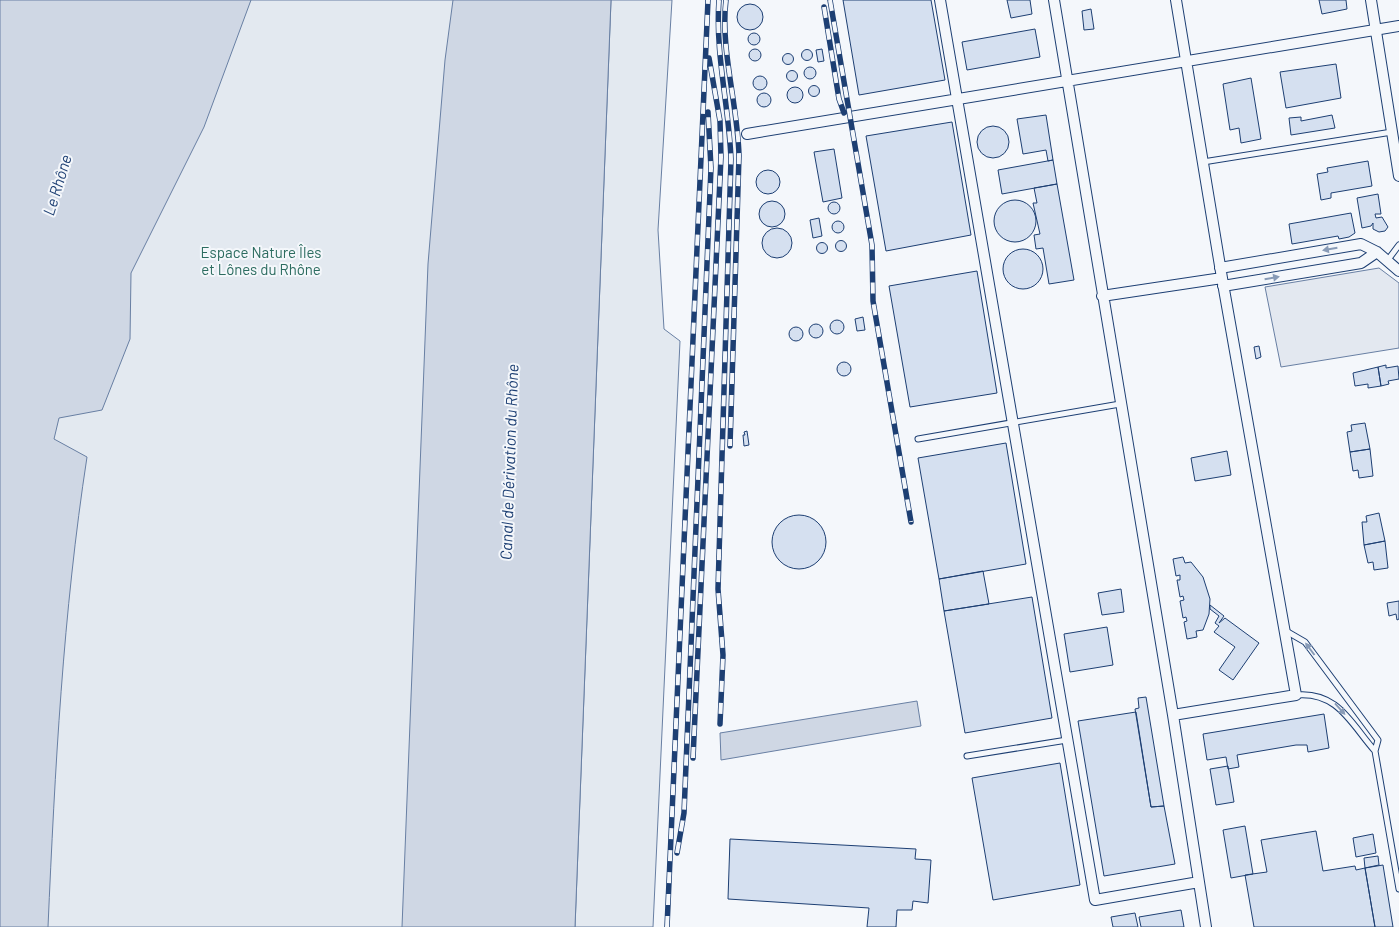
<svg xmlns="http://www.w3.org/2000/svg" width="1399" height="927" font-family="Barlow,sans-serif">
<rect width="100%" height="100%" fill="#f4f7fb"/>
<!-- green -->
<path fill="#e3e9f0" stroke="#687fa3" d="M 0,0 L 535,0 L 493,927 L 0,927 Z
M 611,0 L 672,0 L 658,230 L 664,329 L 680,341 L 653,927 L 575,927 Z"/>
<!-- parking -->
<path fill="#e3e8f0" stroke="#687fa3" d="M 1379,268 L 1399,283 L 1399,348 L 1281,367 L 1265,287 Z"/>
<!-- water -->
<path fill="#cfd7e4" stroke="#687fa3" d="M 0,0 L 251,0 L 204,127 L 131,273 L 130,339 L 102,410 L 59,418 L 54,439 L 87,457 C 63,613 55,769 48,927 L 0,927 Z
M 453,0 L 611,0 L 575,927 L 402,927 L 428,264 L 445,60 Z
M 917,701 L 921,726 L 721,760 L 720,733 Z"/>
<!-- building -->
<path fill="#d5e0f0" stroke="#1d3f73" d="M 843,0 L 931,0 L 945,80 L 859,95 Z
M 1007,0 L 1030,0 L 1032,14 L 1011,18 Z
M 1319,0 L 1346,0 L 1347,9 L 1322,14 Z
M737 17a13 13 0 1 1 26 0a13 13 0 1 1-26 0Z
M 1091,9 L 1094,29 L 1084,30 L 1082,11 Z
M 1035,29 L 1040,57 L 967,70 L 962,42 Z
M748 39a6 6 0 1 1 12 0a6 6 0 1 1-12 0Z
M749 55a6 6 0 1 1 12 0a6 6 0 1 1-12 0Z
M 822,49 L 824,61 L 818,62 L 816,50 Z
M801.5 55a5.5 5.5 0 1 1 11 0a5.5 5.5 0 1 1-11 0Z
M782.5 59a5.5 5.5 0 1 1 11 0a5.5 5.5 0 1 1-11 0Z
M 1336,64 L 1341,98 L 1286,108 L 1280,72 Z
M804 73a6 6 0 1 1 12 0a6 6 0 1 1-12 0Z
M786.5 76a5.5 5.5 0 1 1 11 0a5.5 5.5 0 1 1-11 0Z
M753 83a7 7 0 1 1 14 0a7 7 0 1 1-14 0Z
M 1251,78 L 1261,139 L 1241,143 L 1239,128 L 1230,130 L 1223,84 Z
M808.5 91a5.5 5.5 0 1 1 11 0a5.5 5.5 0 1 1-11 0Z
M787 95a8 8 0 1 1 16 0a8 8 0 1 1-16 0Z
M757 100a7 7 0 1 1 14 0a7 7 0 1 1-14 0Z
M 1046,115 L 1053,160 L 1048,161 L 1046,150 L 1023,154 L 1017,119 Z
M 1332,115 L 1335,128 L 1291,135 L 1289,118 L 1301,117 L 1301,121 Z
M 952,122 L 971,235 L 886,251 L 866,136 Z
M977 142a16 16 0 1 1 32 0a16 16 0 1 1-32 0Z
M 834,149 L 842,198 L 823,202 L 814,152 Z
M 1053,160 L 1057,184 L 1002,194 L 998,170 Z
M 1368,161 L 1372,186 L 1331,193 L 1331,198 L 1321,200 L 1317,174 L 1328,172 L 1327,168 Z
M756 182a12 12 0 1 1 24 0a12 12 0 1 1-24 0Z
M 1057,184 L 1074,280 L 1049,284 L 1043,248 L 1036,249 L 1034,235 L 1040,234 L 1033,203 L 1037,203 L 1034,188 Z
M 1378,194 L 1381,214 L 1375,214 L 1376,218 L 1382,217 L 1388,227 L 1385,231 L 1379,232 L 1373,229 L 1373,223 L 1371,226 L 1362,228 L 1357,198 Z
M994 221a21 21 0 1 1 42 0a21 21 0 1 1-42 0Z
M759 214a13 13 0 1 1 26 0a13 13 0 1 1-26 0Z
M828 208a6 6 0 1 1 12 0a6 6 0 1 1-12 0Z
M 1351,213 L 1355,233 L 1349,237 L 1339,239 L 1338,236 L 1292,244 L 1289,224 Z
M 819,218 L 822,236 L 813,238 L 810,220 Z
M832 227a6 6 0 1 1 12 0a6 6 0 1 1-12 0Z
M762 243a15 15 0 1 1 30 0a15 15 0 1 1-30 0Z
M835.5 246a5.5 5.5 0 1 1 11 0a5.5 5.5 0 1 1-11 0Z
M816.5 248a5.5 5.5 0 1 1 11 0a5.5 5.5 0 1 1-11 0Z
M1003 269a20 20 0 1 1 40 0a20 20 0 1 1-40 0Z
M 977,271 L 997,393 L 910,407 L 889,286 Z
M 863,317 L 865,330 L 857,331 L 855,319 Z
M830 327a7 7 0 1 1 14 0a7 7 0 1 1-14 0Z
M809 331a7 7 0 1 1 14 0a7 7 0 1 1-14 0Z
M789 334a7 7 0 1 1 14 0a7 7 0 1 1-14 0Z
M 1259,346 L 1261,357 L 1256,359 L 1254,347 Z
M837 369a7 7 0 1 1 14 0a7 7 0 1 1-14 0Z
M 1386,365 L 1386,368 L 1398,366 L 1399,379 L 1388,381 L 1389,384 L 1381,386 L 1378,367 Z
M 1378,367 L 1381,386 L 1368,388 L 1368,384 L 1355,386 L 1353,373 Z
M 1365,423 L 1370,449 L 1350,452 L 1347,432 L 1352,431 L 1351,425 Z
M 747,431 L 749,445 L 744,446 L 743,435 L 745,435 L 744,432 Z
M 1006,443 L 1026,564 L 939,579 L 918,458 Z
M 1370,449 L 1373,476 L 1359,478 L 1358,470 L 1353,471 L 1350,452 Z
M 1227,451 L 1231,475 L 1195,481 L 1191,458 Z
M 1379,513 L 1385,541 L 1364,545 L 1362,522 L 1367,522 L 1366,516 Z
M772 542a27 27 0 1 1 54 0a27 27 0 1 1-54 0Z
M 1385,541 L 1388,568 L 1374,570 L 1373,562 L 1368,563 L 1364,545 Z
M 1183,557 L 1185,563 L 1191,562 L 1203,577 L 1210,599 L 1209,614 L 1203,630 L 1196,631 L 1197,637 L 1187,639 L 1184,622 L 1187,621 L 1186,617 L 1183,618 L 1180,601 L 1184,600 L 1183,596 L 1180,597 L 1177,580 L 1180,580 L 1180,575 L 1176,576 L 1173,559 Z
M 983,571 L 989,604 L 944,611 L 939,579 Z
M 1121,589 L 1124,612 L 1102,615 L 1098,593 Z
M 1032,597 L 1052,718 L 965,733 L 944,611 Z
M 1399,601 L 1399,619 L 1397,620 L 1396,614 L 1389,616 L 1387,603 Z
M 1210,605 L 1224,616 L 1219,623 L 1225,618 L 1259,643 L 1233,680 L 1219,670 L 1235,647 L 1214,632 L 1219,626 L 1215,623 L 1219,616 L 1210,609 Z
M 1107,627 L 1113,665 L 1070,672 L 1064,634 Z
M 1146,697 L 1164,806 L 1151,807 L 1135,709 L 1139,708 L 1138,698 Z
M 1136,712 L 1151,807 L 1164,806 L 1175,864 L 1104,876 L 1078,721 Z
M 1324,714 L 1329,748 L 1308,752 L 1307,745 L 1296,745 L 1237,755 L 1239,767 L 1228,769 L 1226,757 L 1207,760 L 1203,734 Z
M 1060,763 L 1080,885 L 993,900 L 972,778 Z
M 1228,766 L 1234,802 L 1216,805 L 1210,769 Z
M 1245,826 L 1253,874 L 1231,878 L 1223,830 Z
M 1316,831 L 1323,871 L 1355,866 L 1356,870 L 1365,868 L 1375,927 L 1254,927 L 1245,875 L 1267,872 L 1261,840 Z
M 1373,834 L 1376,853 L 1356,857 L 1353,838 Z
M 730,839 L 916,849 L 915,859 L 931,860 L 928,903 L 913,901 L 912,910 L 897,910 L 896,927 L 867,927 L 869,908 L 728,899 Z
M 1378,856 L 1379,865 L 1365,868 L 1364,858 Z
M 1383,865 L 1393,927 L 1375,927 L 1365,868 Z
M 1181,910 L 1184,927 L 1141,927 L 1139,917 Z
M 1135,913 L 1138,927 L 1113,927 L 1111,917 Z"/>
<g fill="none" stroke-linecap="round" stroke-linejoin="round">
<!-- lane casing -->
<g stroke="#1d3f73" stroke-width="7">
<path id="lane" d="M 1203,162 L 1392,132
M 1387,261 L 1399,245
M 918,439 L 1120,404
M 1286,631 L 1305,642 L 1378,740 L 1375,751 C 1351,724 1338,691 1296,695
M 1375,751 L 1399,889
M 967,756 L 1067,740"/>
</g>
<!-- street casing -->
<g stroke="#1d3f73" stroke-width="12">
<path id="street" d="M 940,0 L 1095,900 L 1199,882
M 1054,0 L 1173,715 L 1206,927
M 1371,0 L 1399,176
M 747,134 L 1399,26
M 1220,268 L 1361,244 L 1377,252 L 1399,271
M 1223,286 L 1361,263 L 1377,252
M 1102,296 L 1222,278
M 1173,715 L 1296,695 L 1222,278 L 1176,0"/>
</g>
<!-- lane -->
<use href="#lane" stroke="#f4f7fb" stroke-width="5"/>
<!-- street -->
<use href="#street" stroke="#f4f7fb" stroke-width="10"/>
<!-- rail casing -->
<g stroke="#1d3f73" stroke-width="5.5">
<path id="rail" d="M 719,0 C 715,54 729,106 731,159 L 718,589 L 723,655 L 720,724
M 726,0 C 720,50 738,105 739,156 L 730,446
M 830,0 L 872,245 L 873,301 L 911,522
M 824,7 L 839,99 L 844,113
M 693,758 L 721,157 L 720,121 L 709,58
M 677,853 L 684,813 L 711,168 L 708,112
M 667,927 L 708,0"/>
</g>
<!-- rail -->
<use href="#rail" stroke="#f4f7fb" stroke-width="4" stroke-dasharray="11" stroke-linecap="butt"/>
</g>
<!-- one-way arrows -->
<defs><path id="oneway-solid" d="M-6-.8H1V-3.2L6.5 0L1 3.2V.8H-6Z" transform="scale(1.25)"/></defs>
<g fill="#889bb7">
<use href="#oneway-solid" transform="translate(1330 249) rotate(170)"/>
<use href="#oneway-solid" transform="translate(1272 278) rotate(-10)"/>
<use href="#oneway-solid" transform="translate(1310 649) rotate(-127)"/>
<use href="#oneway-solid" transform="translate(1340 709) rotate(48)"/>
</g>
<g text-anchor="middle" stroke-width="4" stroke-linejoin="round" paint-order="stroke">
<!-- park labels -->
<g font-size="15" fill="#2c6c60" stroke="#f4f7fb">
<text x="261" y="258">Espace Nature Îles<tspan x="261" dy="17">et Lônes du Rhône</tspan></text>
</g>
<!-- water labels -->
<g font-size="16" font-style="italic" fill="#1d3f73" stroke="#f4f7fb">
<text transform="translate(57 185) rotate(-73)" y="6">Le Rhône</text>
<text transform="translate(509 462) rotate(-88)" y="6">Canal de Dérivation du Rhône</text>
</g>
</g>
</svg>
